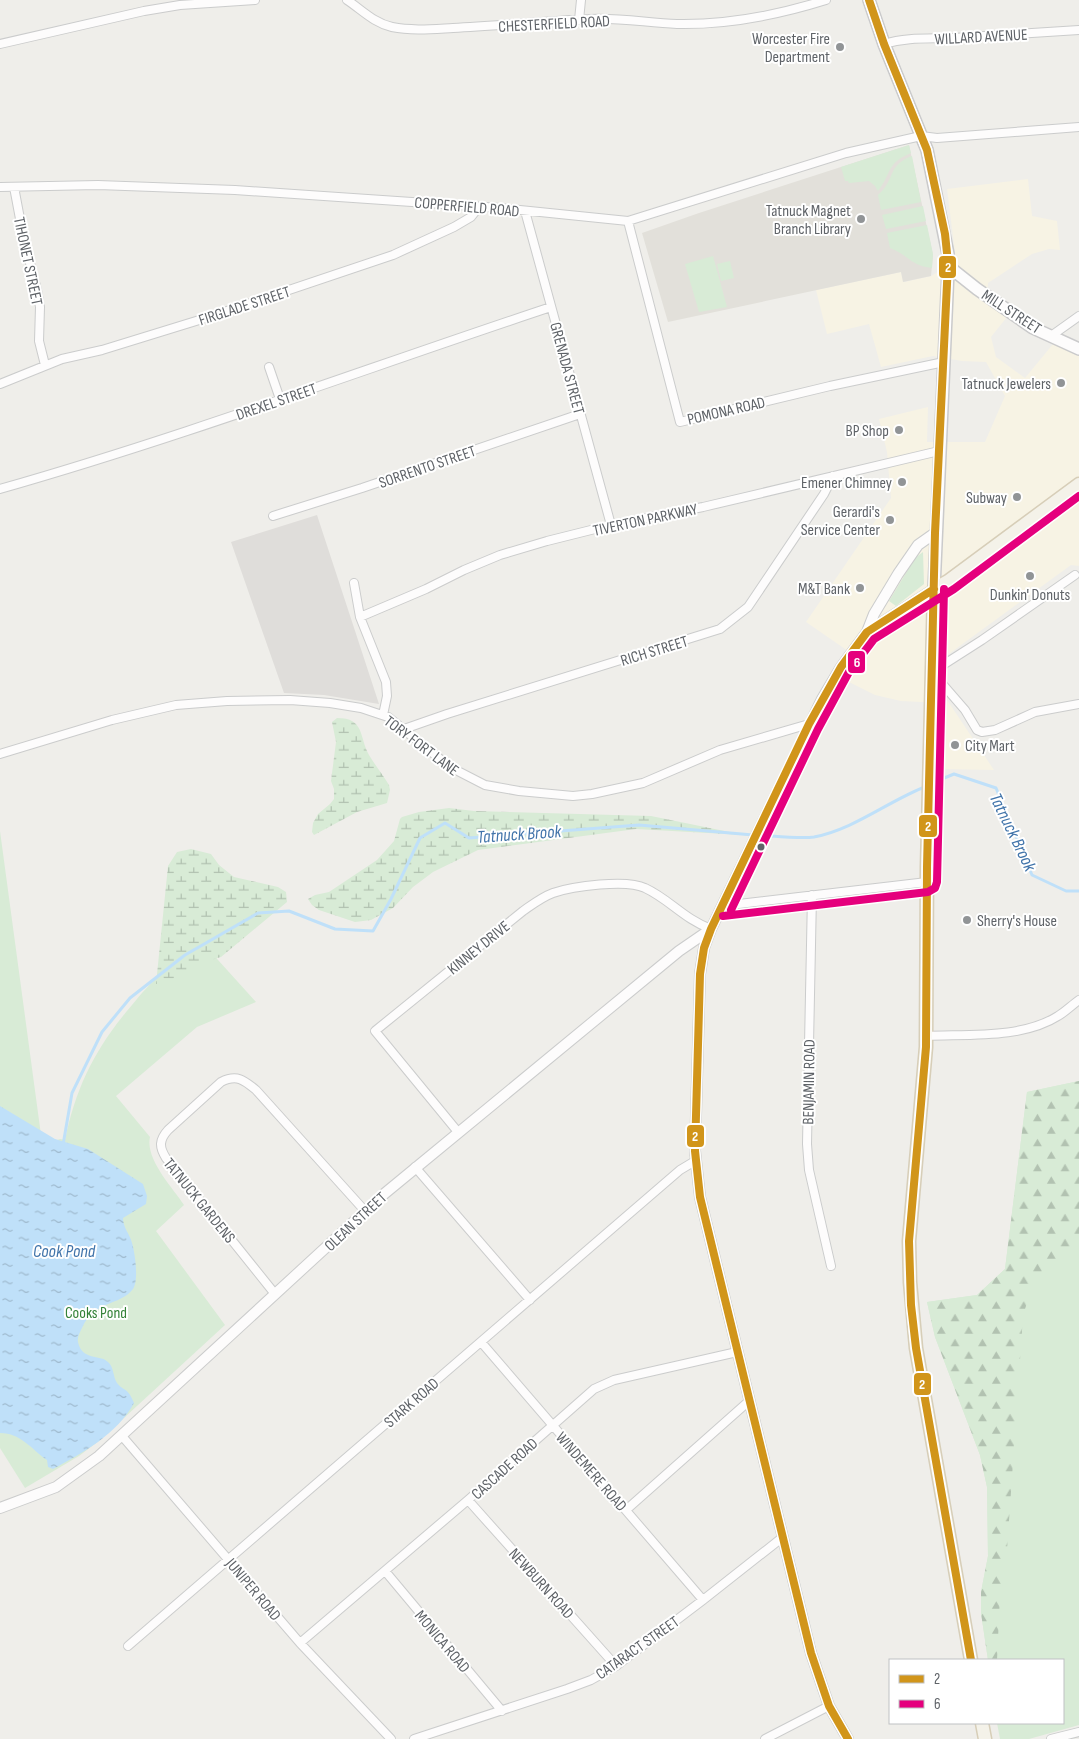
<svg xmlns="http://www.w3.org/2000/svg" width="1079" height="1739" font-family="'Sofia Sans Condensed',sans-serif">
<defs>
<pattern id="forest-firs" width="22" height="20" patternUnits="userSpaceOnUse" patternTransform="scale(1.25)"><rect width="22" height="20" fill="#d8ebd6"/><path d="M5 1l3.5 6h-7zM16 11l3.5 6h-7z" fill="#b2c2b1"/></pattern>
<pattern id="wetland-marsh" width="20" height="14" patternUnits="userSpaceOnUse" patternTransform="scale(1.25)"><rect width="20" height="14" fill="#d8ebd6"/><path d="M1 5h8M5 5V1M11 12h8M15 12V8" fill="none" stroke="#b2c2b1"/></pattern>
<pattern id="water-ripples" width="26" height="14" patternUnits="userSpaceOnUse" patternTransform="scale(1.25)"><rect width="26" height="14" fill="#bfe0f9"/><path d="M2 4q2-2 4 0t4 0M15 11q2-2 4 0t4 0" fill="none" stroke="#9eb9cd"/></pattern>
</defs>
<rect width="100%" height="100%" fill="#efeeea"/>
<!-- commercial -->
<path fill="#f7f3e4" d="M 1028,179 L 1032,216 L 1057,221 L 1060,250 L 1049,249 L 1032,254 L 988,283 L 987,302 L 1007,317 L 991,337 L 996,357 L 1025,378 L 1053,344 L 1079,356 L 1079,566 L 1071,565 L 946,656 L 945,697 L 994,770 L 940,769 L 942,703 L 901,701 L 875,695 L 847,681 L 861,660 L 806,622 L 891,498 L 887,452 L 879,419 L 928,407 L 927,442 L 985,442 L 1005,396 L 986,362 L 962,361 L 933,356 L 881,367 L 869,324 L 827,334 L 816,290 L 901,272 L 904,282 L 931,276 L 956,261 L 947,189 Z"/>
<!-- industrial -->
<path fill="#dfddda" d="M 317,515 L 379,704 L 324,695 L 284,693 L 231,542 Z"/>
<!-- education -->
<path fill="#e2e0da" d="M 909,145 L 933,255 L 931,276 L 903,282 L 901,272 L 668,322 L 642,233 L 699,213 Z"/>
<!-- green -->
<path fill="#d8ebd6" d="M 909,145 L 911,153 C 886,163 892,173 878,191 L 875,186 L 869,181 L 849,183 L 848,181 L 845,181 L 841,167 Z
M 912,156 L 921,202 L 881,210 L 878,195 C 895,181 887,165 912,156 Z
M 923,206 L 926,221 L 886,229 L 882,215 Z
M 927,225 L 933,254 L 932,268 C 909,265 909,255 890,248 L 887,233 Z
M 713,256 L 727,307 L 699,312 L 685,264 Z
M 730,261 L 734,278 L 721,281 L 717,264 Z
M 923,552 L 924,584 L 896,606 L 889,601 L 915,558 Z
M 0,831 L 41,1135 L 57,1140 L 60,1139 L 65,1140 C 76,1086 96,1047 132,1005 C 141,994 150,983 161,975 C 175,965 193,958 209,950 L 256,1002 L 197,1027 L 116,1096 L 150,1137 C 145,1159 172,1187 184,1205 L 156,1231 L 225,1325 L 100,1440 L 79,1456 L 25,1488 L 0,1448 Z
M 1079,1081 L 1079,1725 L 1029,1739 L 1000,1739 L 997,1723 L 1063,1723 L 1063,1660 L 988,1660 L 981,1613 L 981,1592 L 988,1556 L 987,1487 L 980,1455 L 935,1337 L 927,1302 L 977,1295 L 1005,1269 L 1027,1092 Z"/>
<!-- forest -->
<path fill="url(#forest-firs)" d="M 1079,1081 L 1079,1250 C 1040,1261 1034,1279 1023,1316 L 1007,1550 L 1000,1596 L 997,1660 L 988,1660 L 981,1613 L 981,1592 L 988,1556 L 987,1487 L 980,1455 L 935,1337 L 927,1302 L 977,1295 L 1005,1269 L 1027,1092 Z"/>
<!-- wetland -->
<path fill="url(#wetland-marsh)" d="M 337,718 C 365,718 359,737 369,755 C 375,765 383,775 389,785 L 390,790 L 387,803 L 357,812 L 314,835 L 312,832 L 313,823 L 318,814 L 330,804 L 334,799 L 334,789 L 331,781 L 336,742 L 332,722 Z
M 449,808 L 474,811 L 651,816 L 744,835 L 636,829 L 478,850 L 433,872 L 413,887 L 393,908 L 371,920 L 355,922 L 319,910 L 312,905 L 308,899 L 315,895 L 329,892 L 377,860 L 394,841 L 400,819 L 402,817 L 419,812 Z
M 191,849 L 211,854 L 219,865 L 234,877 L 278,887 L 286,892 L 287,902 L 221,957 C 198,963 180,981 156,984 L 168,866 L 177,852 Z"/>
<!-- water -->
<path fill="url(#water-ripples)" d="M 0,1106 L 55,1139 L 88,1149 L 143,1184 L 147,1196 L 146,1204 L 123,1218 C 123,1228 130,1234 132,1243 C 135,1253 139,1280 133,1289 C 119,1307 95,1299 82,1328 C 80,1332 77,1337 78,1342 C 82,1361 100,1354 108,1362 C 114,1367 113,1377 117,1383 C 123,1391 128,1387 134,1403 C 117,1434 83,1453 53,1469 L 48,1467 L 47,1460 C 31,1449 21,1433 0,1433 Z"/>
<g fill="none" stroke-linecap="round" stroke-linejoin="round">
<!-- stream -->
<path stroke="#bfe0f9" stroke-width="3" d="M 932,783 L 954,774 L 996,788 L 1032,875 L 1066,891 L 1079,891
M 759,835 C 775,836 800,839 814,837 C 855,829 888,801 927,786
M 63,1145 L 72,1093 L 102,1032 L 130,998 L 185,955 L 258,913 L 289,911 L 335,929 L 373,931 L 391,899 L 420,838 L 445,823 L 469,838 L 639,825 L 753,835"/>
<!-- minor casing -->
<g stroke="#cbcccc" stroke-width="10">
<path id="minor" d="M 347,0 C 362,10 374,23 392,27 C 412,31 433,29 453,28 C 498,26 544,21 589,19 C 618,17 648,23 677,24 C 728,25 778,15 826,0
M 579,20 L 581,0
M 0,44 L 144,11 L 180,5 L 255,0
M 884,44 C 907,37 929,39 953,38 C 995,35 1037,33 1079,30
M 0,187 L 98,185 L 235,190 L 500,208 L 628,221 L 846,153 L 921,136 L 937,138 L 1079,127
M 14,187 L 24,240 L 37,290 L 40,307 L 39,341 L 45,365
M 525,211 L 611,525
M 628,221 L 680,422 L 830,386 L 944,362
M 1051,336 L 1079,316
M 269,367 L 280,399
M 0,384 L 62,359 L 102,350 L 209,317 L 393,255 L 454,227 L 471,217 L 479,207
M 0,489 C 186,436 367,368 551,307
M 273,516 L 362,488 L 580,414
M 1075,575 L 982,640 L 932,672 L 965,710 L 977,730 L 982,732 L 995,730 L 1035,712 L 1079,704
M 354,583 L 360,617 L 386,682 L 387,696 L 383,715
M 360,617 L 426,589 L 464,570 L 500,555 L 547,541 L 611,525 L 703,507 L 939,451
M 404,729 L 447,714 L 720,629 L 748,607 L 824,494 L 833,476
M 0,754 L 112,720 L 176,705 L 227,701 L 290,700 L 330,703 L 361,708 L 388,717 L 450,767 L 485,785 L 519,791 L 573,796 L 592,794 L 643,783 L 720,750 L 809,724
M 812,895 L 807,1144 L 809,1170 L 831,1266
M 722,906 L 927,882
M 926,1036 C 967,1034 1022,1039 1058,1016 C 1065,1012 1072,1005 1079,1000
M 458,1132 L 375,1031 L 523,911 C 533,904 542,897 553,893 C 573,886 627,879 645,888 C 669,899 684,919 711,929
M 415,1167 L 530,1300
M 275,1294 L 166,1158 C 159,1147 159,1140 168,1130 L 221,1082 C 237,1074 244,1080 256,1090 L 365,1211
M 481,1342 L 703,1600
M 122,1436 L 300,1643 L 391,1739
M 468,1500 L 616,1666
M 626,1510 L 749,1401
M 385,1571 L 502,1711
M 300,1643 L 468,1500 L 594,1389 L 614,1380 L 737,1352
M 128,1646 L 680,1170 L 695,1161
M 414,1739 L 567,1689 L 591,1680 L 616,1666 L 703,1600 L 783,1537
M 765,1739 L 829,1706
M 1051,1739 L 1079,1732"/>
</g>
<!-- tertiary casing -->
<g stroke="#cbcccc" stroke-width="12">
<path id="tertiary" d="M 867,632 L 934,589
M 0,1508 L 56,1487 L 99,1456 L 384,1194 L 679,951 L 711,929
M 848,1739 L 829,1706 L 811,1653 L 700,1197 L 695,1151 L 700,974 L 704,948 L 711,929 L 822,699 L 841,667 L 867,632 L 874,614 L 898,574 L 918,545 L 935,533"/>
</g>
<!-- secondary casing -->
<g stroke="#cacacb" stroke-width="14">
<path id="secondary" d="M 869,0 L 884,44 L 927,150 L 948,254 L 948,271 L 934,589
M 948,266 L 977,289 L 1033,328 L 1079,349"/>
</g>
<!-- primary casing -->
<g stroke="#d7ceb8" stroke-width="15">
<path id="primary" d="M 971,1660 L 916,1348 L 910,1282 L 909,1241 L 926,1047 L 927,867 L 934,589 L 948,581 L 1079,484
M 982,1723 L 985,1739"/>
</g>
<!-- minor -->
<use href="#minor" stroke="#fdfcfc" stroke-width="8"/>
<!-- tertiary -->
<use href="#tertiary" stroke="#fdfcfc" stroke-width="10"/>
<!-- secondary -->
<use href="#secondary" stroke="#fdfcfc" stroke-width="11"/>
<!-- primary -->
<use href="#primary" stroke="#f4f2e9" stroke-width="12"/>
<!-- bus-1 casing -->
<g stroke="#fff" stroke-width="11">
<path id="bus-1" d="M 869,0 L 884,44 L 927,150 L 945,234 L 948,263 L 935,533 L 927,867 L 926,1047 L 909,1241 L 911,1305 L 916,1348 L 971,1660
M 848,1739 L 829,1706 L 811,1653 L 700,1197 L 695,1151 L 700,974 L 704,948 L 711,929 L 809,724 L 841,667 L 867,632 L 934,589"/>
</g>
<!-- bus-2 casing -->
<g stroke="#fff" stroke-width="11">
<path id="bus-2" d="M 731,910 L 818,729 L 849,672 L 874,639 L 954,589 L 1079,496
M 723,916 L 928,892 L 935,888 L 937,882 L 944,589"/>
</g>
<!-- bus-1 -->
<use href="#bus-1" stroke="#d1951a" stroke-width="8"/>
<!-- bus-2 -->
<use href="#bus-2" stroke="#e5007d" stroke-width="8"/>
</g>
<!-- markers -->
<g fill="#919496" stroke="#fff" stroke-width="2">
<circle cx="840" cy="47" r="5"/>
<circle cx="861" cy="219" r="5"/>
<circle cx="1061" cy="383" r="5"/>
<circle cx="899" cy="430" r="5"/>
<circle cx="902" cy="482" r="5"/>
<circle cx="1017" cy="497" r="5"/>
<circle cx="890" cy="520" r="5"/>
<circle cx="1030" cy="576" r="5"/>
<circle cx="860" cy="588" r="5"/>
<circle cx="955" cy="745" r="5"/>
<circle cx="967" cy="920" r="5"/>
</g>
<circle fill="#5f6368" stroke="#fff" stroke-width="2" cx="761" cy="847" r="4.5"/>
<g text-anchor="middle" stroke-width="4" stroke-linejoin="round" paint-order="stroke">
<!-- street labels -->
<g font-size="16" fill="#5f6368" stroke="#fff">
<text transform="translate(554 23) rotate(-3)" y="6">CHESTERFIELD ROAD</text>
<text transform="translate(981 36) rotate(-3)" y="6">WILLARD AVENUE</text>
<text transform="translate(467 206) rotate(5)" y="6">COPPERFIELD ROAD</text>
<text transform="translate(29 261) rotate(78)" y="6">TIHONET STREET</text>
<text transform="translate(244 305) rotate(-18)" y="6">FIRGLADE STREET</text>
<text transform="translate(1012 311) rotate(33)" y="6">MILL STREET</text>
<text transform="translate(568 368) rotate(75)" y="6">GRENADA STREET</text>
<text transform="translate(276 401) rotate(-19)" y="6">DREXEL STREET</text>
<text transform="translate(726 410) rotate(-13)" y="6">POMONA ROAD</text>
<text transform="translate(427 466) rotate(-19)" y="6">SORRENTO STREET</text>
<text transform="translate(645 519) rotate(-12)" y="6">TIVERTON PARKWAY</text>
<text transform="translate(654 650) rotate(-17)" y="6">RICH STREET</text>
<text transform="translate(422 745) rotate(37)" y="6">TORY FORT LANE</text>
<text transform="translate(478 947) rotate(-39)" y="6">KINNEY DRIVE</text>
<text transform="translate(808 1082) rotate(-89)" y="6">BENJAMIN ROAD</text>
<text transform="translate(200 1200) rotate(51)" y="6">TATNUCK GARDENS</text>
<text transform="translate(355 1221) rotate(-43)" y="6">OLEAN STREET</text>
<text transform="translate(411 1402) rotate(-41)" y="6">STARK ROAD</text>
<text transform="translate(504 1468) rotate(-42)" y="6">CASCADE ROAD</text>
<text transform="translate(592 1471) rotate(49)" y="6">WINDEMERE ROAD</text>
<text transform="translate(542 1583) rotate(48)" y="6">NEWBURN ROAD</text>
<text transform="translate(254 1589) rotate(50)" y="6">JUNIPER ROAD</text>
<text transform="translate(443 1641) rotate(50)" y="6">MONICA ROAD</text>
<text transform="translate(637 1647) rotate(-35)" y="6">CATARACT STREET</text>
</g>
<!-- poi labels -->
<g font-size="16" fill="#5f6368" stroke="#fff" text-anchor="end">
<text x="830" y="44">Worcester Fire<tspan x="830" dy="18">Department</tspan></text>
<text x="851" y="216">Tatnuck Magnet<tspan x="851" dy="18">Branch Library</tspan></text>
<text x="1051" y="389">Tatnuck Jewelers</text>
<text x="889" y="436">BP Shop</text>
<text x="892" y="488">Emener Chimney</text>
<text x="1007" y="503">Subway</text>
<text x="880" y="517">Gerardi's<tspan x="880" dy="18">Service Center</tspan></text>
<text x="850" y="594">M&amp;T Bank</text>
<text x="1030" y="600" text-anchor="middle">Dunkin' Donuts</text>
<text x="965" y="751" text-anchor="start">City Mart</text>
<text x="977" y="926" text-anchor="start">Sherry's House</text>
</g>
<!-- park labels -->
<g font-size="16" fill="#348238" stroke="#fff">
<text x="96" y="1318">Cooks Pond</text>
</g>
<!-- water labels -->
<g font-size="18" font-style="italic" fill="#4174aa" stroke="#fff">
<text transform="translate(1013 832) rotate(64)" y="6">Tatnuck Brook</text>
<text transform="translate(519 834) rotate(-4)" y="6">Tatnuck Brook</text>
<text x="64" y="1257">Cook Pond</text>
</g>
</g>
<g stroke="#fff" stroke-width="2">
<rect x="938" y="255" width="19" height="24" rx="5" fill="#d1951a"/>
<rect x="847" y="650" width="19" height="24" rx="5" fill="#e5007d"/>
<rect x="918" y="814" width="20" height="24" rx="5" fill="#d1951a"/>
<rect x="686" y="1124" width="19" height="24" rx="5" fill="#d1951a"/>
<rect x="913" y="1372" width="19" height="24" rx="5" fill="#d1951a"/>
</g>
<g font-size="14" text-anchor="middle" font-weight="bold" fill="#fff">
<text x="948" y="272">2</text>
<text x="857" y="667">6</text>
<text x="928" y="831">2</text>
<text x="695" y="1141">2</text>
<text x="922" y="1389">2</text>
</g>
<!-- legend -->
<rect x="889" y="1659" width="175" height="65" fill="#ffffff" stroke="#bfc1c3"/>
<rect x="899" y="1675" width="25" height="8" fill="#d1951a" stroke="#bfc1c3"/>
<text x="934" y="1684" font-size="15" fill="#5f6368">2</text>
<rect x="899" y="1700" width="25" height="8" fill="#e5007d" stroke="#bfc1c3"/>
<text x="934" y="1709" font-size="15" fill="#5f6368">6</text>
</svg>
